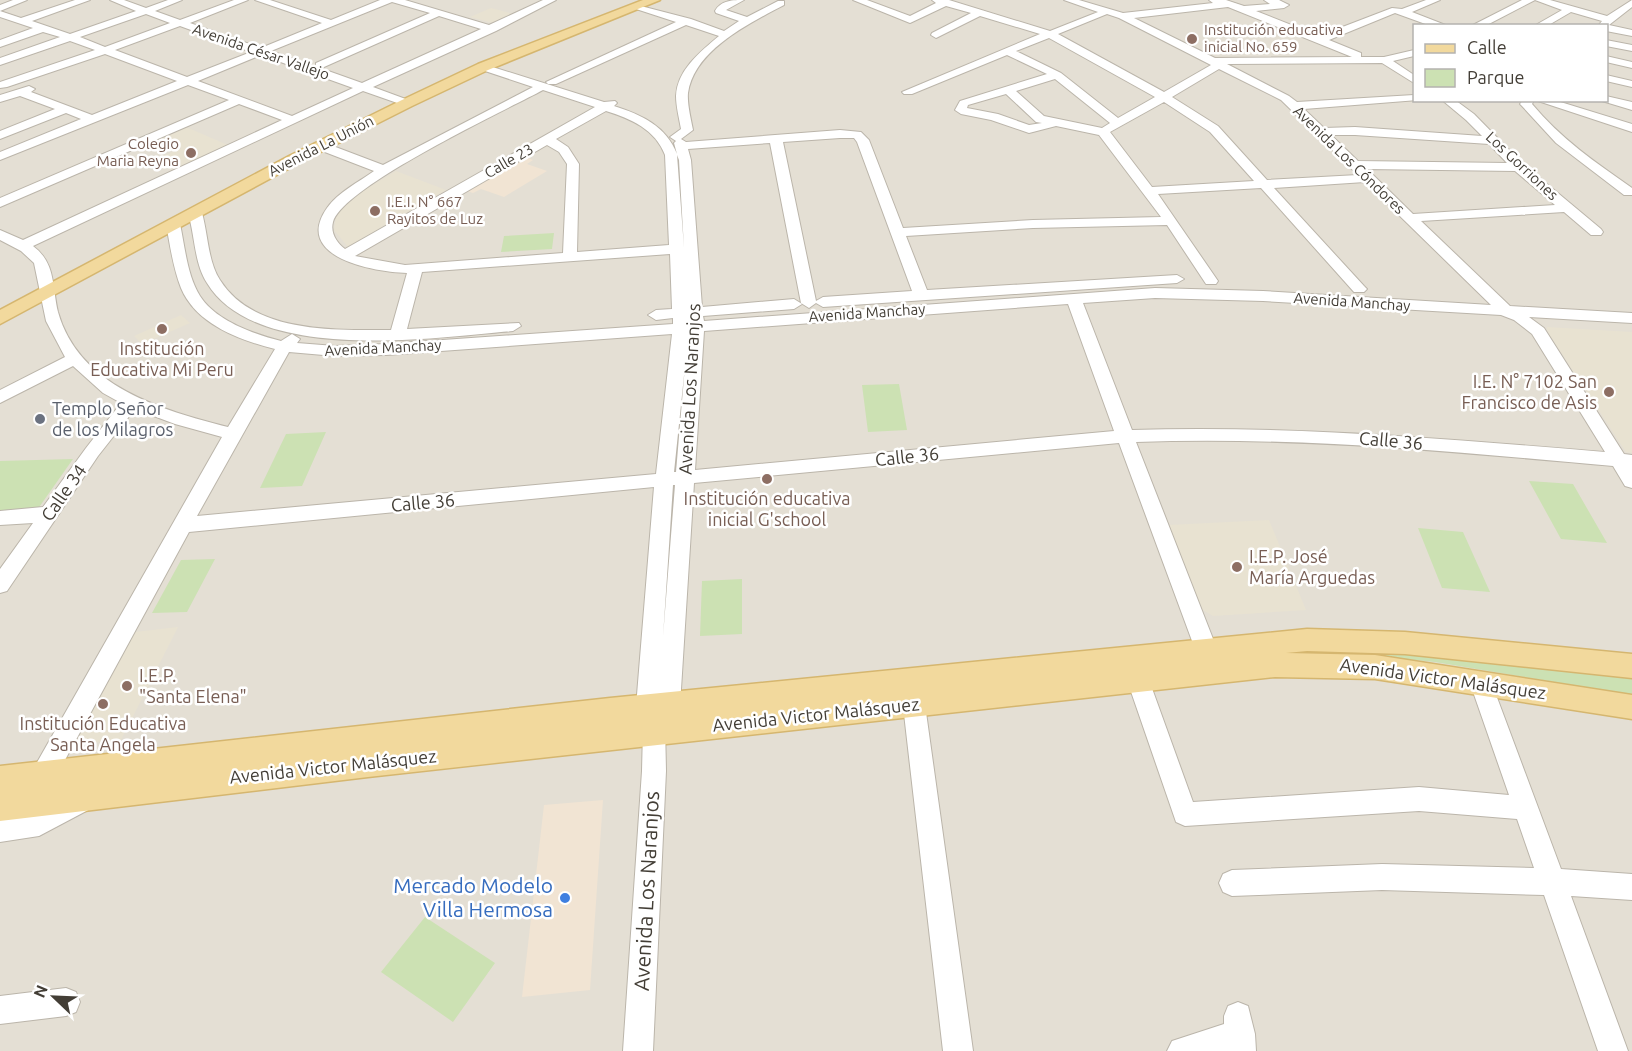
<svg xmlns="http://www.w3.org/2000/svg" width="1632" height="1051" font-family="Ubuntu,sans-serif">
<rect width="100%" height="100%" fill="#f1ede6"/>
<!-- residential -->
<path fill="#e4dfd4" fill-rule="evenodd" d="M 0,0 L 1632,0 L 1632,1051 L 0,1051 ZM 1414,26 L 1606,26 L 1606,100 L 1414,100 Z"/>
<!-- commercial -->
<path fill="#f1e4d3" d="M 526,157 L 533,160 L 527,164 L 547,171 L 504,197 L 481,189 L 473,193 L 467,191 Z
M 603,800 L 590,990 L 522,997 L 544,805 Z"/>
<!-- education -->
<path fill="#e8e2d1" d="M 491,8 L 514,14 L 493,23 L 470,17 Z
M 186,127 L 230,146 L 178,169 L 155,159 L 182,148 L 160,138 Z
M 396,171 L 446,190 L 348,247 L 334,230 L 336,216 L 342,206 L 356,195 Z
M 181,315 L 190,323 L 142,344 L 134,336 Z
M 1547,327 L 1632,332 L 1632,453 L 1626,452 L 1547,331 Z
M 1269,520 L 1306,610 L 1213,616 L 1201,609 L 1169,525 Z
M 178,627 L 121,740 L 81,744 L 79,741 L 75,740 L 135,632 Z"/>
<!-- green -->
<path fill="#cce1b3" d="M 554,233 L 552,249 L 501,252 L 504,236 Z
M 899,384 L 907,430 L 868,432 L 862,385 Z
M 326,432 L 302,486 L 260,488 L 286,434 Z
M 73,459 L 35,513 L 0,515 L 0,461 Z
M 1529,481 L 1573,484 L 1607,543 L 1561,539 Z
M 1418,528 L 1463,532 L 1490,592 L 1442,588 Z
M 215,559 L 187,612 L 152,613 L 181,560 Z
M 742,579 L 742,634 L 700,636 L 702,581 Z
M 1344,646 L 1632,673 L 1632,695 L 1435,662 L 1346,653 L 1296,651 Z
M 425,917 L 495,963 L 453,1022 L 381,972 Z"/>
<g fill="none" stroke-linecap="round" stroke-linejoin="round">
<!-- minor casing -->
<g stroke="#bbb5aa" stroke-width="2">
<path id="minor" d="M 13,0 L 27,0 L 0,11 L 0,5 Z
M 75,0 L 90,0 L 32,21 L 70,34 L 136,11 L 110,0 L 124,0 L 146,8 L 168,0 L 182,0 L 155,11 L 180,20 L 234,0 L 248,0 L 190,23 L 261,48 L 322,23 L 255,0 L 270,0 L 331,20 L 380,0 L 405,0 L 489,25 L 543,0 L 556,0 L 496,31 L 373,87 L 411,101 L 411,105 L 403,105 L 363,91 L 33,246 C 56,263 52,287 58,312 C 79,387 162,410 228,427 L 275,349 C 239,340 196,324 181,288 C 173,268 170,245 166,224 L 168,221 L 178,221 L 180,224 C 185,247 187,275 200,296 C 216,321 254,334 281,341 L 292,334 L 300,339 L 297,343 L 335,346 L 386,344 L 673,324 L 673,318 L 656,320 L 648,315 L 656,310 L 672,309 L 670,254 L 422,272 L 407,329 L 519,323 L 521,326 L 513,331 C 433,338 256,364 207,283 C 194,263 195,235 188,213 L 195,209 L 202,213 C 208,234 208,262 220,280 C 254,334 336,330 391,330 L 407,273 C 375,272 292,258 327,208 C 338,192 359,182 374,171 L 317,149 L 315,146 L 317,143 L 325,143 L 383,165 L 533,87 L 479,69 L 479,65 L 483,64 L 604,102 L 615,101 L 617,103 L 614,106 C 642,115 666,126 677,154 L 674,143 L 676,141 L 670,137 L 681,129 C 679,118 676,106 676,96 C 677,70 701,51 719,36 L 686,25 L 556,84 L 548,84 L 546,82 L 676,22 L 633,8 L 633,4 L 691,19 L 724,31 L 739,21 L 716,13 L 715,11 C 721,0 733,0 744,0 L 726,10 L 747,17 L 778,1 L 784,1 L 784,5 C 750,23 694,50 688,93 C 687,104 691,119 693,130 L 681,139 L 686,142 L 840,130 L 861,132 L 869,140 L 903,228 L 1033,220 L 1161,217 L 1099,135 L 1056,126 L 1029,133 L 991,120 L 961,114 L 955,110 L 960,101 L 1047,74 L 1007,55 L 912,94 L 904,94 L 902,92 L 1040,34 L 980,16 L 936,38 L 931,35 L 932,33 L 971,13 L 946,6 L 910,23 L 853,0 L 867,0 L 910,16 L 936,3 L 932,0 L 949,0 L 1050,31 L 1098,12 L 1064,0 L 1079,0 L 1123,13 L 1213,3 L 1209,0 L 1226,0 L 1244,6 L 1270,4 L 1264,0 L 1279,0 L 1289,5 L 1284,8 L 1256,11 L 1319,36 L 1392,8 L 1402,9 L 1426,0 L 1440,0 L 1412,12 L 1448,26 L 1431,26 L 1395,13 L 1329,40 L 1361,53 L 1361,57 L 1384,57 L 1414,50 L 1414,56 L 1393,61 L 1414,75 L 1414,83 L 1382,63 L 1227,64 L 1289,96 L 1297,102 L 1414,95 L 1414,100 L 1418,100 L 1304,109 L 1324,128 L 1355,127 L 1482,136 L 1466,120 L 1442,100 L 1455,100 L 1474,114 L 1523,164 L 1601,229 L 1603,232 L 1601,235 L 1591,235 L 1564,212 L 1421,221 L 1510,306 L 1632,313 L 1632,323 L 1529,317 L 1544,328 L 1624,454 L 1632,455 L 1632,488 L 1625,486 L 1613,466 C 1454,452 1296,436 1136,442 L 1217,649 L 1214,656 L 1206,658 L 1198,656 L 1195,649 L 1119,443 L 694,483 L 680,705 L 671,723 L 665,726 L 666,771 L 653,1051 L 623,1051 L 642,771 L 643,731 L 636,707 L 654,487 L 189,532 L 53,782 L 44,785 L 35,782 L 32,774 L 35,766 L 222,437 L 175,424 L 135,409 L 98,456 L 7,591 L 0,593 L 0,569 L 33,523 L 0,525 L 0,511 L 43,507 L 86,448 L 121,403 L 103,393 L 73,366 L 0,403 L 0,390 L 65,357 L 46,321 L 34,263 L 21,251 L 0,240 L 0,230 L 23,240 L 282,120 L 239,104 L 0,207 L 0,198 L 229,100 L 188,85 L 0,160 L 0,152 L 81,119 L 66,113 L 0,139 L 0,131 L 55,109 L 20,96 L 0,102 L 0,95 L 29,86 L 35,89 L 31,92 L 92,115 L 177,81 L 105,54 L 7,87 L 0,88 L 0,82 L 95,50 L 70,41 L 0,65 L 0,58 L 60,37 L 43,32 L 0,47 L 0,40 L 33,28 L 0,17 L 0,11 L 21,18 ZM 392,2 L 430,13 L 316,63 L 316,67 L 271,51 ZM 1228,7 L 1352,57 L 1215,58 L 1134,18 ZM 146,14 L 170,23 L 105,47 L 80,37 ZM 1107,14 L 1119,18 L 1211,65 L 1164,92 L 1058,34 ZM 439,16 L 481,29 L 362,83 L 317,67 L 324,67 ZM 180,26 L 251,52 L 187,77 L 115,50 ZM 1049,38 L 1155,97 L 1118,118 L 1061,73 L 1016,51 ZM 261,55 L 353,88 L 292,116 L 198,81 ZM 1219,69 L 1281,100 L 1358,175 L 1267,180 L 1218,126 L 1172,97 ZM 1055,79 L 1110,123 L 1102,128 L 1044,116 L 1016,91 ZM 543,90 L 595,107 L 345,249 C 337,243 330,233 333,222 C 343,186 506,110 543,90 ZM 1006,94 L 1036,122 L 1042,123 L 1029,125 L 998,114 L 967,108 L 968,105 ZM 1164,102 L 1210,132 L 1254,181 L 1152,187 L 1110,132 ZM 606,111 C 631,119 655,129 665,155 L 669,245 L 577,252 L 579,164 L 568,147 L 556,139 ZM 1331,135 L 1355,135 L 1489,144 L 1507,163 L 1358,161 ZM 840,138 L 854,138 L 857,142 L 912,291 L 823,297 L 816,301 L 783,142 ZM 770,143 L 801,303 L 809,308 L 816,303 L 823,307 L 1177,283 L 1184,279 L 1177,275 L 927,290 L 906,236 L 1033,228 L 1167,225 L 1206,284 L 1216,284 L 1218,281 L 1158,194 L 1261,188 L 1354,292 L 1364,292 L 1367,289 L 1364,286 L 1274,188 L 1365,182 L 1491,305 L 1263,291 L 1155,288 L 704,321 L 703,316 L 794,309 L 802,304 L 794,299 L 702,307 L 691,160 L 688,149 ZM 547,145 L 559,152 L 567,164 L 563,253 L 405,265 L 355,256 ZM 677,155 L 679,160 L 684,248 ZM 1367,169 L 1515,171 L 1555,205 L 1413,214 ZM 1155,298 L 1263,301 L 1501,315 L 1514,320 L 1532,334 L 1605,452 C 1447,439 1290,425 1132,430 L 1083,303 ZM 1068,304 L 1114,431 L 695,470 L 704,331 ZM 672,334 L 656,474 L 197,516 L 289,352 L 335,356 L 386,355 ZM 685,366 L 676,472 L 674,472 ZM 673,485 L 675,485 L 663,637 Z
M 1522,0 L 1535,0 L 1485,26 L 1471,26 Z
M 1535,0 L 1550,0 L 1607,16 L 1632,0 L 1632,7 L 1609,25 L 1632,30 L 1632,36 L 1606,31 L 1606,26 L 1598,26 L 1602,21 L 1571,12 L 1547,26 L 1534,26 L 1562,10 Z
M 1606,40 L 1632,45 L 1632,51 L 1606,46 Z
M 1606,56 L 1632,62 L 1632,68 L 1606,62 Z
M 1606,75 L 1632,81 L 1632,87 L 1606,81 Z
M 1606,96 L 1632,102 L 1632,110 L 1602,101 L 1606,100 Z
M 1523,100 L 1534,100 L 1532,104 C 1560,138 1596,163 1632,188 L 1632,195 L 1624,195 L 1556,143 L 1522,106 L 1520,104 Z
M 1535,100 L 1554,100 L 1632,124 L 1632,132 Z
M 1138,670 L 1146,673 L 1149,680 L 1193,802 L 1419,787 L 1509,795 L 1470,683 L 1473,676 L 1481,673 L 1489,676 L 1561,869 L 1632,874 L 1632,900 L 1571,896 L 1628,1051 L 1598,1051 L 1544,895 L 1382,890 L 1232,896 L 1223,892 L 1219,883 L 1223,874 L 1232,870 L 1382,864 L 1534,868 L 1517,819 L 1419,811 L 1185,826 L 1176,822 L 1127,680 L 1130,673 Z
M 914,695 L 922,698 L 925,705 L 973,1051 L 943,1051 L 903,705 L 906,698 Z
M 81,789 L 90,793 L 93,801 L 90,809 L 39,836 L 0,842 L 0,818 L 36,812 Z
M 66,988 L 76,992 L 80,1002 L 76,1012 L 66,1016 L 0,1024 L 0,996 Z
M 1238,1002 L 1248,1006 L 1255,1034 L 1256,1051 L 1167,1051 L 1172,1041 L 1224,1024 L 1224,1016 L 1228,1006 Z"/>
</g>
<!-- major casing -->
<g stroke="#d5b66f" stroke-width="3">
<path id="major" d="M 643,0 L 660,0 L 488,70 L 412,106 L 301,162 L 0,324 L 0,310 L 289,156 L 402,100 L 478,64 Z
M 1307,629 L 1405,632 L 1632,654 L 1632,678 L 1405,654 L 1307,651 L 1286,653 L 1375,655 L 1632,695 L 1632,719 L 1375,679 L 1275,677 L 368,777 L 0,821 L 0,766 L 610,698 Z"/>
</g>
<!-- minor -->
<use href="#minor" fill="#fff" fill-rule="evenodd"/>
<!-- major -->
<use href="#major" fill="#f2d99d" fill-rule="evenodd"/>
</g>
<!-- markers -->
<g fill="#8d6e63" stroke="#fff" stroke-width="2">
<circle cx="1192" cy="39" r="6"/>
<circle cx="191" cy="153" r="6"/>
<circle cx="375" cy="211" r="6"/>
<circle cx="162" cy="329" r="6"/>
<circle cx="1609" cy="392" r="6"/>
<circle cx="767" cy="479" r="6"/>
<circle cx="1237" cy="567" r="6"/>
<circle cx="127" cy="686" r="6"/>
<circle cx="103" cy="704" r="6"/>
</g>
<circle fill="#6b7280" stroke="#fff" stroke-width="2" cx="40" cy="419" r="6"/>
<circle fill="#3f7fe0" stroke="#fff" stroke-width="2" cx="565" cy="898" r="6"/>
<g text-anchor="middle" stroke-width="5" stroke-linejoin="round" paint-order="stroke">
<!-- far-education labels -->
<g font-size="15" fill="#785e54" stroke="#fff" text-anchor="start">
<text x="1204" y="35">Institución educativa<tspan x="1204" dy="17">inicial No. 659</tspan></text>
<text x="179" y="149" text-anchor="end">Colegio<tspan x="179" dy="17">Maria Reyna</tspan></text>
<text x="387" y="207">I.E.I. N° 667<tspan x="387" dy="17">Rayitos de Luz</tspan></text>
</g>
<!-- far-street labels -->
<g font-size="15" fill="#433e36" stroke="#fff">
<text transform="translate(261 52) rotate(19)" y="5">Avenida César Vallejo</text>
<text transform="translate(321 146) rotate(-27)" y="5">Avenida La Unión</text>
<text transform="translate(1349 160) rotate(44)" y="5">Avenida Los Cóndores</text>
<text transform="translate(509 161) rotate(-30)" y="5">Calle 23</text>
<text transform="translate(1522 166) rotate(43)" y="5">Los Gorriones</text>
<text transform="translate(1352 302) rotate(4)" y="5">Avenida Manchay</text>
<text transform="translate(867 313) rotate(-4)" y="5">Avenida Manchay</text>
<text transform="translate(383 348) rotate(-3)" y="5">Avenida Manchay</text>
</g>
<!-- education labels -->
<g font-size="18" fill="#785e54" stroke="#fff">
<text x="162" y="355">Institución<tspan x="162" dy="21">Educativa Mi Peru</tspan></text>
<text x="1597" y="388" text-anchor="end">I.E. N° 7102 San<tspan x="1597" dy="21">Francisco de Asis</tspan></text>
<text x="767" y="505">Institución educativa<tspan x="767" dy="21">inicial G'school</tspan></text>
<text x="1249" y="563" text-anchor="start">I.E.P. José<tspan x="1249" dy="21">María Arguedas</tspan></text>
<text x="139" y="682" text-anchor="start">I.E.P.<tspan x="139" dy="21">"Santa Elena"</tspan></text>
<text x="103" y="730">Institución Educativa<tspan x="103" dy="21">Santa Angela</tspan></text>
</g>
<!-- street labels -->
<g font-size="18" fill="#433e36" stroke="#fff">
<text transform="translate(690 389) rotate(-87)" y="6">Avenida Los Naranjos</text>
<text transform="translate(1391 441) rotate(5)" y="6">Calle 36</text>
<text transform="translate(907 457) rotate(-6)" y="6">Calle 36</text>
<text transform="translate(64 493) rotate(-55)" y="6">Calle 34</text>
<text transform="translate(423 503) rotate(-5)" y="6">Calle 36</text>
<text transform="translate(1443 679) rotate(8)" y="6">Avenida Victor Malásquez</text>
<text transform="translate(816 715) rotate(-6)" y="6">Avenida Victor Malásquez</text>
<text transform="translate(333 767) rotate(-6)" y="6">Avenida Victor Malásquez</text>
</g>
<!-- worship labels -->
<g font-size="18" fill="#5b616d" stroke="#fff" text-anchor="start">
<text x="52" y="415">Templo Señor<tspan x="52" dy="21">de los Milagros</tspan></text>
</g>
<!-- near-shop labels -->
<g font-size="21" fill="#366cbe" stroke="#fff" text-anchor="end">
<text x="553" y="893">Mercado Modelo<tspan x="553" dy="24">Villa Hermosa</tspan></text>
</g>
<!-- near-street labels -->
<g font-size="21" fill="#433e36" stroke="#fff">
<text transform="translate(647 891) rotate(-87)" y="7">Avenida Los Naranjos</text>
</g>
</g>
<!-- legend -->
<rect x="1413" y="24" width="195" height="78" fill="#ffffff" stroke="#b4b2af" stroke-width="1.5"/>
<rect x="1425" y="44" width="30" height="9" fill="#f2d99d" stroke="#b4b2af" stroke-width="1.5"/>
<text x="1467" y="54" font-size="18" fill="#433e36">Calle</text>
<rect x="1425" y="69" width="30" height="18" fill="#cce1b3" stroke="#b4b2af" stroke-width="1.5"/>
<text x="1467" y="84" font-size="18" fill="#433e36">Parque</text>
<!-- north arrow -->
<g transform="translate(54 997) rotate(293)" stroke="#ffffff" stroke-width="4.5" paint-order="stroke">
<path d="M0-4.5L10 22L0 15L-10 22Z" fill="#433e36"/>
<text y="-9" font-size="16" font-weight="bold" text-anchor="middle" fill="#433e36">N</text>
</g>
</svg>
